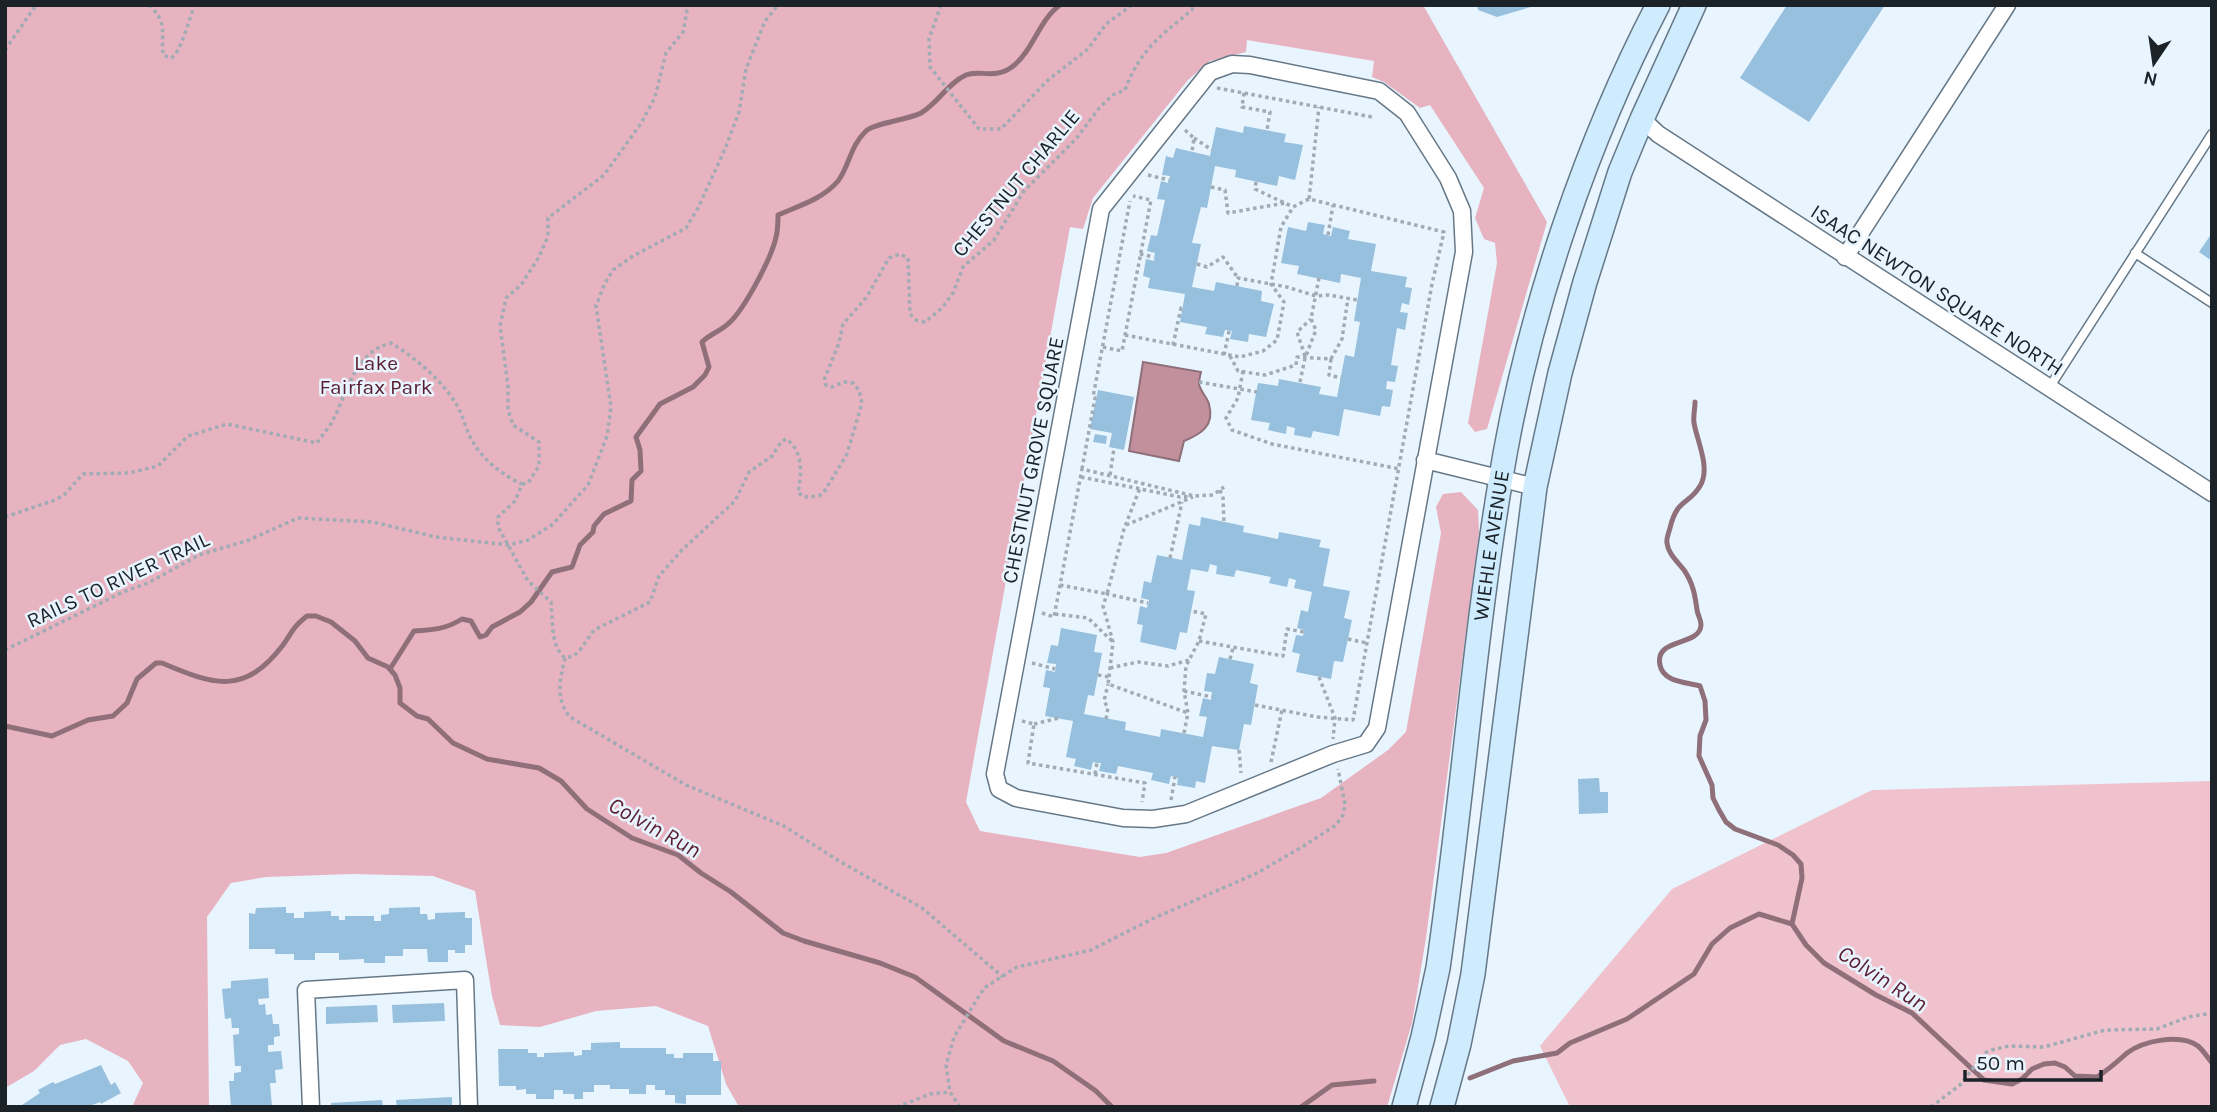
<svg xmlns="http://www.w3.org/2000/svg" width="2217" height="1112" font-family="Karla,sans-serif">
<rect width="100%" height="100%" fill="#e8f5fe"/>
<!-- green -->
<path fill="#efc2cd" d="M 2212,781 L 2212,1107 L 1570,1107 L 1540,1046 L 1672,889 L 1872,790 Z"/>
<!-- forest -->
<path fill="#e7b3c0" d="M 5,5 L 1423,5 L 1547,222 L 1487,429 L 1475,432 L 1468,423 L 1497,263 L 1495,243 L 1484,239 L 1475,218 L 1484,188 L 1430,105 L 1420,108 L 1384,82 L 1372,77 L 1374,61 L 1247,40 L 1246,52 L 1210,61 L 1188,80 L 1093,198 L 1083,229 L 1070,227 L 966,802 L 980,831 L 1140,857 L 1166,853 L 1321,798 L 1388,750 L 1406,732 L 1441,533 L 1436,507 L 1443,494 L 1461,492 L 1478,510 L 1479,532 L 1426,938 L 1412,1023 L 1387,1107 L 739,1107 L 726,1084 L 708,1026 L 656,1006 L 596,1011 L 540,1027 L 500,1025 L 492,996 L 475,891 L 433,876 L 352,874 L 266,877 L 231,883 L 207,917 L 209,1107 L 132,1107 L 143,1083 L 128,1061 L 86,1039 L 60,1045 L 34,1071 L 5,1088 Z"/>
<!-- water -->
<path fill="#c1909c" stroke="#8f6f79" stroke-width="2" d="M 1143,362 L 1201,372 C 1200,376 1199,380 1199,384 C 1200,391 1207,397 1209,404 C 1215,426 1201,434 1184,441 L 1179,461 L 1129,451 Z"/>
<g fill="none" stroke-linecap="round" stroke-linejoin="round">
<!-- stream -->
<path stroke="#8f6f79" stroke-width="5" d="M 1695,402 C 1695,409 1693,416 1694,423 C 1697,441 1711,468 1700,486 C 1689,505 1677,498 1670,528 C 1669,532 1666,539 1667,543 C 1668,554 1678,562 1684,570 C 1693,583 1695,595 1697,610 C 1698,616 1701,619 1701,625 C 1700,647 1654,637 1660,665 C 1663,682 1686,682 1700,686 L 1705,701 L 1706,720 L 1700,736 L 1699,756 L 1712,785 L 1713,798 L 1719,810 L 1726,822 L 1735,829 L 1778,845 L 1793,855 L 1801,864 L 1802,878 L 1792,924
M 390,669 L 414,631 C 433,630 446,629 462,619 L 471,621 L 480,637 L 486,635 L 492,627 L 520,612 L 531,602 L 552,572 L 572,567 L 580,545 L 593,532 L 594,526 L 604,514 L 631,501 L 632,480 L 641,471 L 640,450 L 636,437 L 660,404 L 693,387 L 705,375 L 709,367 L 702,342 C 710,334 721,331 729,323 C 744,310 772,257 776,237 C 778,230 778,222 778,215 C 798,206 823,199 838,181 C 849,167 850,146 866,131 C 874,123 908,120 921,113 C 938,103 948,83 966,75 C 979,69 994,80 1012,67 C 1034,50 1038,21 1060,5
M 5,726 L 52,736 L 88,720 L 113,716 L 127,703 L 137,679 L 156,663 L 162,663 C 214,685 244,696 283,645 C 293,631 292,628 307,616 L 316,616 L 331,622 L 355,641 L 368,658 L 388,667 L 395,675 L 400,688 L 400,703 L 417,716 L 428,719 L 453,743 L 487,759 L 539,768 L 561,781 L 587,809 L 632,838 L 678,855 L 701,873 L 731,892 L 783,933 L 804,941 L 880,963 L 915,977 L 1004,1041 L 1053,1061 L 1096,1091 L 1112,1107
M 1470,1078 L 1513,1061 L 1557,1053 L 1570,1043 L 1627,1019 L 1694,974 L 1712,944 L 1730,928 L 1759,914 L 1792,924 L 1806,945 L 1824,963 L 1876,995 L 1912,1013 L 1984,1080 L 2012,1084 L 2022,1079 L 2032,1069 L 2044,1064 L 2055,1063 L 2065,1067 L 2075,1076 L 2097,1077 C 2108,1070 2117,1062 2127,1053 C 2143,1041 2180,1033 2198,1046 C 2203,1050 2208,1058 2212,1063
M 1301,1107 L 1332,1085 L 1374,1081"/>
</g>
<!-- building -->
<path fill="#97bfde" d="M 1477,5 L 1534,5 L 1534,6 L 1497,17 L 1478,10 Z
M 1787,5 L 1885,5 L 1809,122 L 1740,78 Z
M 1244,126 L 1286,134 L 1284,142 L 1303,145 L 1295,180 L 1279,176 L 1277,186 L 1235,177 L 1236,170 L 1215,166 L 1207,208 L 1201,207 L 1192,243 L 1201,244 L 1192,287 L 1214,291 L 1216,282 L 1262,291 L 1261,301 L 1274,304 L 1266,337 L 1249,334 L 1248,342 L 1230,339 L 1232,331 L 1225,330 L 1223,337 L 1205,334 L 1207,327 L 1180,322 L 1185,294 L 1148,288 L 1150,278 L 1143,276 L 1146,259 L 1154,261 L 1155,253 L 1147,251 L 1151,235 L 1157,236 L 1165,200 L 1157,199 L 1161,181 L 1168,183 L 1170,176 L 1162,175 L 1166,156 L 1173,158 L 1176,148 L 1210,156 L 1216,127 L 1243,133 Z
M 1308,222 L 1325,225 L 1323,234 L 1331,236 L 1333,227 L 1350,231 L 1348,239 L 1376,244 L 1371,271 L 1407,277 L 1405,287 L 1412,288 L 1409,305 L 1402,303 L 1400,312 L 1408,313 L 1405,330 L 1397,328 L 1391,365 L 1398,366 L 1395,382 L 1387,381 L 1386,389 L 1393,390 L 1390,407 L 1382,406 L 1380,416 L 1344,409 L 1339,436 L 1313,431 L 1311,438 L 1294,435 L 1295,428 L 1287,426 L 1286,434 L 1268,430 L 1270,423 L 1251,420 L 1258,383 L 1278,386 L 1279,379 L 1321,387 L 1319,394 L 1337,397 L 1345,355 L 1354,357 L 1360,322 L 1354,321 L 1361,278 L 1341,274 L 1340,283 L 1297,274 L 1299,266 L 1281,263 L 1288,227 L 1306,231 Z
M 2212,233 L 2212,261 L 2199,252 Z
M 1098,390 L 1134,397 L 1124,450 L 1109,447 L 1112,433 L 1090,429 Z
M 1095,434 L 1107,436 L 1106,444 L 1093,442 Z
M 1201,517 L 1244,526 L 1243,532 L 1278,539 L 1279,532 L 1321,540 L 1319,547 L 1330,549 L 1323,586 L 1350,591 L 1344,618 L 1352,620 L 1343,662 L 1334,661 L 1331,679 L 1296,672 L 1300,654 L 1292,652 L 1296,635 L 1303,636 L 1304,630 L 1297,628 L 1301,610 L 1308,612 L 1312,592 L 1294,588 L 1296,580 L 1289,578 L 1287,587 L 1269,583 L 1271,577 L 1236,570 L 1234,577 L 1216,574 L 1217,566 L 1210,564 L 1208,572 L 1191,569 L 1187,590 L 1195,591 L 1187,633 L 1180,632 L 1176,650 L 1140,642 L 1143,625 L 1137,624 L 1140,606 L 1147,608 L 1149,600 L 1141,598 L 1144,581 L 1151,583 L 1157,555 L 1182,560 L 1189,524 L 1200,526 Z
M 1061,628 L 1097,635 L 1094,652 L 1102,653 L 1094,696 L 1088,695 L 1084,714 L 1126,722 L 1125,730 L 1160,737 L 1161,729 L 1203,737 L 1207,717 L 1199,716 L 1203,698 L 1211,700 L 1212,692 L 1204,691 L 1207,673 L 1215,674 L 1219,657 L 1254,664 L 1250,683 L 1258,685 L 1251,725 L 1244,724 L 1239,750 L 1212,746 L 1205,783 L 1196,781 L 1195,788 L 1177,785 L 1178,778 L 1171,776 L 1169,784 L 1151,780 L 1153,773 L 1118,766 L 1116,774 L 1099,771 L 1101,763 L 1097,763 L 1093,762 L 1091,770 L 1074,766 L 1076,759 L 1066,757 L 1073,721 L 1045,716 L 1050,688 L 1043,687 L 1046,670 L 1055,672 L 1056,664 L 1047,663 L 1051,645 L 1058,646 Z
M 1599,778 L 1600,792 L 1608,792 L 1608,813 L 1579,814 L 1578,779 Z
M 286,907 L 286,913 L 294,913 L 294,918 L 304,918 L 304,912 L 331,911 L 331,916 L 339,916 L 339,920 L 345,920 L 345,916 L 374,916 L 374,921 L 381,921 L 381,915 L 389,914 L 389,908 L 420,907 L 420,914 L 427,914 L 428,920 L 435,919 L 435,913 L 465,912 L 465,918 L 472,918 L 472,945 L 465,945 L 465,953 L 455,953 L 455,950 L 448,950 L 448,962 L 428,962 L 427,949 L 403,949 L 403,956 L 385,956 L 385,963 L 364,963 L 364,959 L 339,960 L 339,953 L 315,953 L 315,960 L 294,960 L 294,954 L 275,954 L 275,949 L 249,949 L 249,913 L 255,914 L 256,908 Z
M 268,978 L 269,998 L 258,999 L 259,1005 L 265,1004 L 266,1015 L 272,1014 L 273,1024 L 279,1024 L 280,1036 L 274,1037 L 274,1045 L 268,1045 L 268,1052 L 281,1051 L 283,1069 L 275,1070 L 276,1083 L 270,1083 L 272,1107 L 231,1107 L 229,1081 L 234,1081 L 234,1073 L 241,1072 L 241,1066 L 235,1066 L 233,1035 L 239,1034 L 239,1028 L 232,1028 L 231,1018 L 225,1019 L 222,989 L 231,988 L 231,981 Z
M 444,1003 L 445,1021 L 393,1023 L 392,1005 Z
M 377,1005 L 378,1022 L 326,1024 L 326,1007 Z
M 620,1042 L 620,1048 L 666,1048 L 666,1054 L 674,1054 L 674,1058 L 683,1058 L 683,1053 L 713,1053 L 713,1061 L 721,1061 L 721,1095 L 686,1095 L 686,1104 L 675,1103 L 675,1095 L 665,1095 L 665,1090 L 655,1090 L 655,1085 L 646,1085 L 646,1094 L 629,1094 L 629,1089 L 610,1089 L 610,1085 L 594,1085 L 594,1092 L 583,1092 L 583,1099 L 574,1099 L 574,1094 L 563,1094 L 563,1090 L 554,1090 L 554,1099 L 536,1099 L 536,1094 L 526,1094 L 526,1089 L 516,1090 L 516,1086 L 499,1086 L 498,1049 L 528,1049 L 528,1053 L 537,1053 L 537,1057 L 544,1057 L 544,1053 L 574,1052 L 574,1056 L 582,1055 L 582,1050 L 591,1050 L 591,1043 Z
M 101,1065 L 111,1085 L 115,1082 L 121,1093 L 101,1104 L 100,1102 L 87,1107 L 19,1107 L 40,1093 L 38,1090 L 53,1082 L 55,1084 Z
M 452,1097 L 452,1107 L 397,1107 L 396,1100 Z
M 382,1100 L 383,1107 L 331,1107 L 331,1103 Z"/>
<g fill="none" stroke-linecap="round" stroke-linejoin="round">
<!-- lane casing -->
<g stroke="#667887" stroke-width="11">
<path id="lane" d="M 2135,253 L 2212,303
M 2049,388 L 2212,134"/>
</g>
<!-- street casing -->
<g stroke="#667887" stroke-width="19">
<path id="street" d="M 1232,64 L 1250,65 L 1379,91 L 1407,113 L 1448,178 L 1462,211 L 1464,252 L 1377,728 L 1366,744 L 1333,754 L 1186,814 L 1153,819 L 1123,818 L 1016,798 L 999,789 L 995,774 L 1101,209 L 1210,72 Z
M 1642,119 L 1658,134 L 2212,493
M 1845,257 L 2007,5
M 1425,460 L 1535,487
M 311,1107 L 306,990 L 465,980 L 469,1107"/>
</g>
<!-- secondary casing -->
<g stroke="#667887" stroke-width="26">
<g id="secondary">
<path id="s1" d="M 1404,1107 L 1423,1037 L 1438,968 C 1463,797 1475,624 1505,454 C 1532,304 1587,141 1658,5"/>
<path d="M 1442,1107 L 1459,1044 L 1473,974 L 1535,487 L 1560,373 L 1585,282 L 1620,172 L 1642,119 L 1694,5"/>
</g>
</g>
<!-- path -->
<path stroke="#a0abb3" stroke-width="3.5" stroke-dasharray="3.5 3.5" stroke-linecap="butt" d="M 149,5 C 168,23 161,32 163,55 L 171,58 C 181,53 189,18 195,5
M 941,5 L 929,39 L 930,67 L 979,129 L 1001,129 L 1048,80 L 1088,49 L 1106,24 L 1132,5
M 5,50 L 36,5
M 1217,88 L 1372,117
M 1244,93 L 1242,107 L 1270,112 L 1267,130
M 1185,130 L 1194,138 L 1192,152
M 1194,138 L 1212,150
M 1148,175 L 1169,180
M 1256,182 L 1255,189 L 1293,207
M 1211,187 L 1225,190 L 1228,213 L 1285,203
M 1328,235 L 1333,205
M 1140,254 L 1154,257
M 1197,264 L 1207,267 L 1223,257 L 1238,278
M 1237,286 L 1238,278 L 1287,287 L 1316,296 L 1329,295 L 1357,300
M 1125,335 L 1240,357 L 1263,351 L 1277,340 L 1284,302 L 1271,284 L 1281,227 L 1293,207 L 1309,199
M 1173,345 L 1181,308 L 1182,308
M 1103,347 L 1122,351 L 1151,200 L 1133,196
M 1224,355 L 1229,331
M 1230,356 L 1238,371 L 1265,375 L 1296,365 L 1297,357 L 1331,359 L 1329,375 L 1341,378
M 1305,356 L 1297,332 L 1311,319
M 1331,359 L 1342,339 L 1348,298
M 1243,371 L 1238,398 L 1226,418 L 1232,430 L 1272,444 L 1400,469
M 1199,382 L 1257,392
M 1300,382 L 1305,358 L 1316,330 L 1311,319 L 1319,278
M 1082,469 L 1095,398 L 1093,397 L 1130,201
M 1110,475 L 1114,448
M 1081,477 L 1180,497 L 1192,496
M 522,484 L 528,483 L 539,466 L 539,442 L 513,425 L 508,410 L 508,386 L 500,326 L 506,298 L 521,285 L 539,257 L 548,236 L 548,218 L 604,175 L 642,122 L 655,97 L 666,53 L 683,32 L 688,5
M 1220,490 L 1223,498 L 1224,522
M 5,517 L 55,500 L 64,495 L 83,474 L 129,473 L 158,466 L 188,436 L 227,424 L 317,443 C 322,435 329,428 333,420 C 348,391 355,352 391,343 C 416,358 443,381 458,407 C 464,418 466,431 473,442 C 483,460 504,476 522,484 L 515,501 L 498,517 L 498,527 L 528,581 L 551,602 C 553,620 550,646 565,658 L 574,656 L 580,650 L 594,630 L 650,602 L 659,576 L 682,550 L 735,501 L 749,472 L 772,456 L 781,442 L 786,439 C 803,450 802,474 798,492 L 803,497 L 819,496 L 824,492 L 847,454 L 862,403 L 859,390 L 853,383 L 844,382 L 832,387 L 826,385 L 824,380 L 839,343 L 843,324 L 866,298 L 889,258 L 900,254 L 908,258 L 910,314 L 916,320 L 925,322 L 942,308 L 953,293 L 963,267 L 994,240 L 1024,191 L 1076,139 L 1100,107 L 1113,95 L 1125,90 C 1140,50 1160,36 1192,10 L 1193,5
M 1126,525 L 1193,497
M 1170,558 L 1182,502
M 1060,585 L 1107,594 L 1124,529 L 1140,488
M 1042,613 L 1054,617 L 1082,469 L 1194,496 L 1213,495 L 1224,487
M 1055,614 L 1088,618 L 1112,641
M 1348,639 L 1367,643
M 1199,641 L 1283,656 L 1287,629 L 1304,632
M 5,650 L 123,592 L 148,583 L 199,555 L 249,540 L 298,518 L 373,522 L 436,537 L 509,545 L 528,540 L 552,525 L 588,485 L 607,436 L 611,407 L 596,306 L 605,283 L 613,270 L 633,256 L 686,228 L 698,208 L 725,149 L 739,112 L 746,69 L 765,21 L 778,5
M 565,658 C 560,679 555,699 570,717 L 686,785 L 784,826 L 839,861 L 922,908 L 1003,977
M 1230,659 L 1233,648
M 1032,663 L 1055,669
M 1110,668 L 1138,662 L 1168,666 L 1189,660
M 1098,675 L 1109,677 L 1108,684 L 1188,713
M 1109,677 L 1113,642 L 1103,606 L 1107,594 L 1148,603
M 1319,677 L 1335,718 L 1333,739
M 1184,691 L 1212,697
M 1255,705 L 1317,717 L 1353,720 L 1432,284 L 1444,232 L 1309,199 L 1319,107
M 1106,719 L 1108,708 L 1104,701 L 1108,684
M 1022,721 L 1034,724 L 1028,763 L 1145,783 L 1142,802
M 1034,724 L 1059,718
M 1184,733 L 1188,713 L 1184,691 L 1186,666 L 1199,641 L 1206,614 L 1191,611
M 1239,750 L 1241,773
M 1271,762 L 1282,710
M 1095,774 L 1097,763
M 1171,800 L 1175,777
M 790,1107 L 813,1107
M 897,1107 L 930,1094 L 950,1092
M 960,1107 L 950,1092 L 946,1065 L 954,1037 L 984,988 L 1017,967 L 1091,950 L 1152,919 L 1255,874 L 1302,847 L 1336,825 L 1343,815 L 1345,804 L 1338,769
M 1931,1107 L 1960,1085 L 1985,1053 L 1991,1050 L 2009,1046 L 2044,1047 L 2105,1030 L 2157,1029 L 2188,1017 L 2212,1013"/>
<!-- lane -->
<use href="#lane" stroke="#fff" stroke-width="8"/>
<!-- street -->
<use href="#street" stroke="#fff" stroke-width="16"/>
<!-- secondary -->
<use href="#secondary" stroke="#cfebfe" stroke-width="23"/>
</g>
<g text-anchor="middle" stroke-width="5" stroke-linejoin="round" paint-order="stroke">
<!-- street labels -->
<g font-size="21" fill="#1b2228" stroke="#e8f5fe">
<text transform="translate(1016 183) rotate(-50)" y="7">CHESTNUT CHARLIE</text>
<text transform="translate(1937 290) rotate(33)" y="7">ISAAC NEWTON SQUARE NORTH</text>
<text transform="translate(1033 460) rotate(-79)" y="7">CHESTNUT GROVE SQUARE</text>
<text dy="7" stroke="none"><textPath href="#s1" startOffset="569">WIEHLE AVENUE</textPath></text>
<text transform="translate(118 580) rotate(-25)" y="7">RAILS TO RIVER TRAIL</text>
</g>
<!-- park labels -->
<g font-size="21" fill="#591c30" stroke="#e8f5fe">
<text x="376" y="370">Lake<tspan x="376" dy="24">Fairfax Park</tspan></text>
</g>
<!-- water labels -->
<g font-size="23" font-style="italic" fill="#5c1f33" stroke="#e8f5fe">
<text transform="translate(655 827) rotate(29)" y="8">Colvin Run</text>
<text transform="translate(1883 978) rotate(33)" y="8">Colvin Run</text>
</g>
</g>
<!-- border -->
<rect width="2217" height="1112" fill="none" stroke="#1b2228" stroke-width="14"/>
<!-- north arrow -->
<g transform="translate(2154 63) rotate(193)" stroke="#e8f5fe" stroke-width="5" paint-order="stroke">
<path d="M0-5L12 26L0 18L-12 26Z" fill="#1b2228"/>
<text y="-10" font-size="19" font-weight="bold" text-anchor="middle" fill="#1b2228">N</text>
</g>
<!-- scale -->
<path d="M1965 1070v10h136v-10" fill="none" stroke="#1b2228" stroke-width="3.5"/>
<text x="1976" y="1070" font-size="21" fill="#1b2228" stroke="#e8f5fe" stroke-width="5" paint-order="stroke">50 m</text>
</svg>
